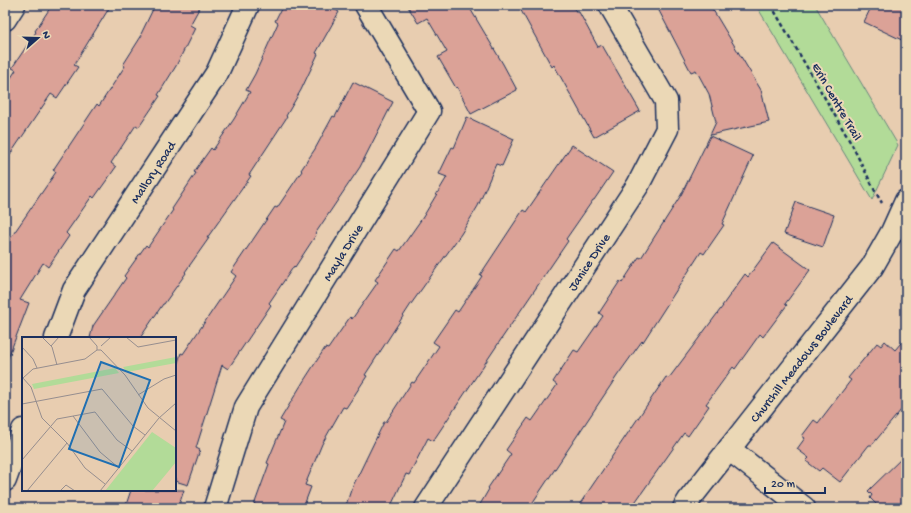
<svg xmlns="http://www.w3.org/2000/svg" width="911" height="513" font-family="'Gochi Hand',sans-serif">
<rect width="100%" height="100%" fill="#e8cdb0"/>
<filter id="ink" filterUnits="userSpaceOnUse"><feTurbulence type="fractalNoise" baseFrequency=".025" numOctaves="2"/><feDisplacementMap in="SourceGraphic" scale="8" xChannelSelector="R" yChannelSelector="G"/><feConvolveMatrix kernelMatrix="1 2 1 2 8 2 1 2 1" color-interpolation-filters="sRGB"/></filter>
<g filter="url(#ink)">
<!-- green -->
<path fill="#b2db98" stroke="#66857b" d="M 756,5 L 815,5 L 898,145 L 872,200 Z"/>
<!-- building -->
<path fill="#dba297" stroke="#1b2f5e" d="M 52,5 L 111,5 L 74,65 L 78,67 L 57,98 L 51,94 L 5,162 L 5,87 L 16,70 L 12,68 L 36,32 L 35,31 Z
M 155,5 L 201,5 L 190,25 L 195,28 L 176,66 L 158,95 L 160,96 L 139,127 L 136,125 L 111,163 L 116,167 L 94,198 L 92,196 L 66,233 L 69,236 L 48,267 L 43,263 L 20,300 L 29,303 L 6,363 L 5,362 L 5,246 L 56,172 L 53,170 L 97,104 L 99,106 L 125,66 L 123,65 L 142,35 L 141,34 Z
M 283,5 L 327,5 L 339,12 L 316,53 L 318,54 L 301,90 L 286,116 L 287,117 L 249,175 L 251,176 L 207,238 L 209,238 L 185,272 L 186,273 L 164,304 L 163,304 L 140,338 L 90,338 L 93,326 L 126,278 L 124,276 L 146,245 L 148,247 L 173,210 L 172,209 L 196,173 L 194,172 L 211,148 L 213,150 L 234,119 L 250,92 L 246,90 L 255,74 L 278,23 L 275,21 Z
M 407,5 L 468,5 L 503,64 L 517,90 L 471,114 L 457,87 L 456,88 L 438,57 L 447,52 L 427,18 L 418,23 Z
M 518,5 L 572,5 L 577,13 L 579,12 L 598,47 L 602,45 L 640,111 L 594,137 L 554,65 L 552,67 Z
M 656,5 L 710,5 L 761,90 L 769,122 L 710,135 L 716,122 L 709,94 L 696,70 L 691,72 Z
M 872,5 L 906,5 L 906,42 L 864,22 Z
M 353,82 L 393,102 L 360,167 L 315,234 L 316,235 L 295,267 L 294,266 L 269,303 L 271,305 L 228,369 L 222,365 L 196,448 L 200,450 L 188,485 L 175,481 L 175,372 L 181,353 L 183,354 L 236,276 L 231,272 L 275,207 L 277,208 L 302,171 L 301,170 L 315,149 L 333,116 L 335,117 Z
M 467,117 L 514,139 L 502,166 L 496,164 L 478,206 L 461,234 L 411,304 L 365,375 L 367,376 L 346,408 L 343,407 L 322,444 L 305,485 L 311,487 L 303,508 L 253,508 L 269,464 L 267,463 L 284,422 L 280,420 L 303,382 L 325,348 L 328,349 L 350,317 L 352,319 L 378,282 L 375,280 L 396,249 L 399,251 L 423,217 L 447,177 L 439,174 L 452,147 L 454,148 Z
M 710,136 L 753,156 L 722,224 L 724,225 L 704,254 L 701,252 L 643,342 L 642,341 L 617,376 L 529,508 L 478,508 L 489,489 L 488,488 L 511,454 L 506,450 L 528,418 L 532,421 L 557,385 L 553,382 L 574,350 L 578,352 L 603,316 L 599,313 L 620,281 L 622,283 L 639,257 L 641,258 L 681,195 Z
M 572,145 L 613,172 L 594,200 L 593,200 L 566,239 L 568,241 L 502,338 L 433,441 L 428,438 L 409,475 L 406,474 L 390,508 L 345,508 L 351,490 L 384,422 L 386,422 L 412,382 L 414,383 L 439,346 L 433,342 L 455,310 L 458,312 L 482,276 L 480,275 L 523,210 L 526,212 Z
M 796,202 L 834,215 L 823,247 L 784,234 Z
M 773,243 L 810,270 L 785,304 L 787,305 L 763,337 L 760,334 L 735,369 L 733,367 L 706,404 L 709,406 L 688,436 L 684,433 L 631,508 L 577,508 L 666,377 L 669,378 L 723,306 L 722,306 L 745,274 L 748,277 Z
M 906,337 L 906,404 L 872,445 L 869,445 L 840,482 L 822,468 L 819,471 L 806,461 L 809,458 L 797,449 L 805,438 L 802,436 L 814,420 L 818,423 L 851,380 L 848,378 L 877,343 L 881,346 L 885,341 L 895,350 Z
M 906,454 L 906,508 L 880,508 L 870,498 L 872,495 L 868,491 Z
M 131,490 L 184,490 L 178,508 L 125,508 Z"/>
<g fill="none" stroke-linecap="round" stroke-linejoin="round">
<!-- street casing -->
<g stroke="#1b2f5e" stroke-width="25">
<g id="street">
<path id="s1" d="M 56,338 L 74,290 L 217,73 L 248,5"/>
<path d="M 729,449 L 804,508"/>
<path d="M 5,480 L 23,430"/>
<path id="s2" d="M 215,508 L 246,407 L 429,111 L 366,5"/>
<path id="s3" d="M 426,508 L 638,185 L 667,129 L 666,101 L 610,5"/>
</g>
</g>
<!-- secondary casing -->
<g stroke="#1b2f5e" stroke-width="25">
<g id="secondary">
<path d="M 5,19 L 14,5"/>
<path id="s4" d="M 684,508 L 689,500 L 872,267 L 892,232 L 906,201"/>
</g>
</g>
<!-- path -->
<path stroke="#1b2f5e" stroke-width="2.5" stroke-dasharray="4 3" stroke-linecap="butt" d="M 771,5 L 852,145 L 875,191 L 882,203"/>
<!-- street -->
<use href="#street" stroke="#ebd8b6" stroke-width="22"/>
<!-- secondary -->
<use href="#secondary" stroke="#ebd8b6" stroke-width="22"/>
</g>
</g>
<g text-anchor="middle" stroke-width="4" stroke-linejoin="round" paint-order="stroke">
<!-- street labels -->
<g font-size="13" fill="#1b2f5e" stroke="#ebd8b6">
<text transform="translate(838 101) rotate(60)" y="5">Erin Centre Trail</text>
<text dy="5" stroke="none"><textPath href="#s1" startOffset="193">Mallory Road</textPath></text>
<text dy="5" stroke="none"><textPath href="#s2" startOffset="288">Mayla Drive</textPath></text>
<text dy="5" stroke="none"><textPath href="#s3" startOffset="295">Janice Drive</textPath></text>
<text dy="5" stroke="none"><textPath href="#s4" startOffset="190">Churchill Meadows Boulevard</textPath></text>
</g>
</g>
<!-- overview -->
<g transform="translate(22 337)">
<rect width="154" height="154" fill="#e8cdb0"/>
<path d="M 154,20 L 154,26 L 105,35 L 101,30 ZM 93,31 L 97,36 L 12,52 L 10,47 ZM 130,95 L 154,111 L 154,125 L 145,136 L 130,154 L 83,154 Z" fill="#b2db98"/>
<path fill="none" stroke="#968e8f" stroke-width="1" d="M 20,0 L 30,10 L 35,28M 67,0 L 75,9M 104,0 L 116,10 L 154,3M 29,9 L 37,0M 75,9 L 75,13 L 79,13 L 103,38 L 126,71 L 154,94M 79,9 L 89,0M 0,10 L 11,22 L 15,31M 0,40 L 9,50 L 20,81 L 45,106 L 63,131 L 83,147M 1,41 L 11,32 L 63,22 L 75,13M 116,58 L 142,42 L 154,38M 0,67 L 80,52 L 111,89 L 123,98M 51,79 L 78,115 L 97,131M 0,123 L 35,82 L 73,75 L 95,103 L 110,114M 5,154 L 45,106M 38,154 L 44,148 L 53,154M 78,154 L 137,81 L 154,66"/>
<path fill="#1f6fb2" fill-opacity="0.15" stroke="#1f6fb2" stroke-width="2" d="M 79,25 L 128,43 L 97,130 L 47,112 Z"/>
<rect width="154" height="154" fill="none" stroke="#1b2f5e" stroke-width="2"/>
</g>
<!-- margin -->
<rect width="911" height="513" fill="none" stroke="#ebd8b6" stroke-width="20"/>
<rect x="10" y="10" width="891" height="493" fill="none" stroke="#1b2f5e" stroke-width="1.5" filter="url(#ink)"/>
<!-- north arrow -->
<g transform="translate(38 38) rotate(70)" stroke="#ebd8b6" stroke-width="3" paint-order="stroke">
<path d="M0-3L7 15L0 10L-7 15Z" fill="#1b2f5e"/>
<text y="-6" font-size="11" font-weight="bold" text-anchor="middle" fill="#1b2f5e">N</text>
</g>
<!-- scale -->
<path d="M765 487v6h60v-6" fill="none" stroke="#1b2f5e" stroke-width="2"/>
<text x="771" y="487" font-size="12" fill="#1b2f5e" stroke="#ebd8b6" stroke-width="3" paint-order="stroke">20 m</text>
</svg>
